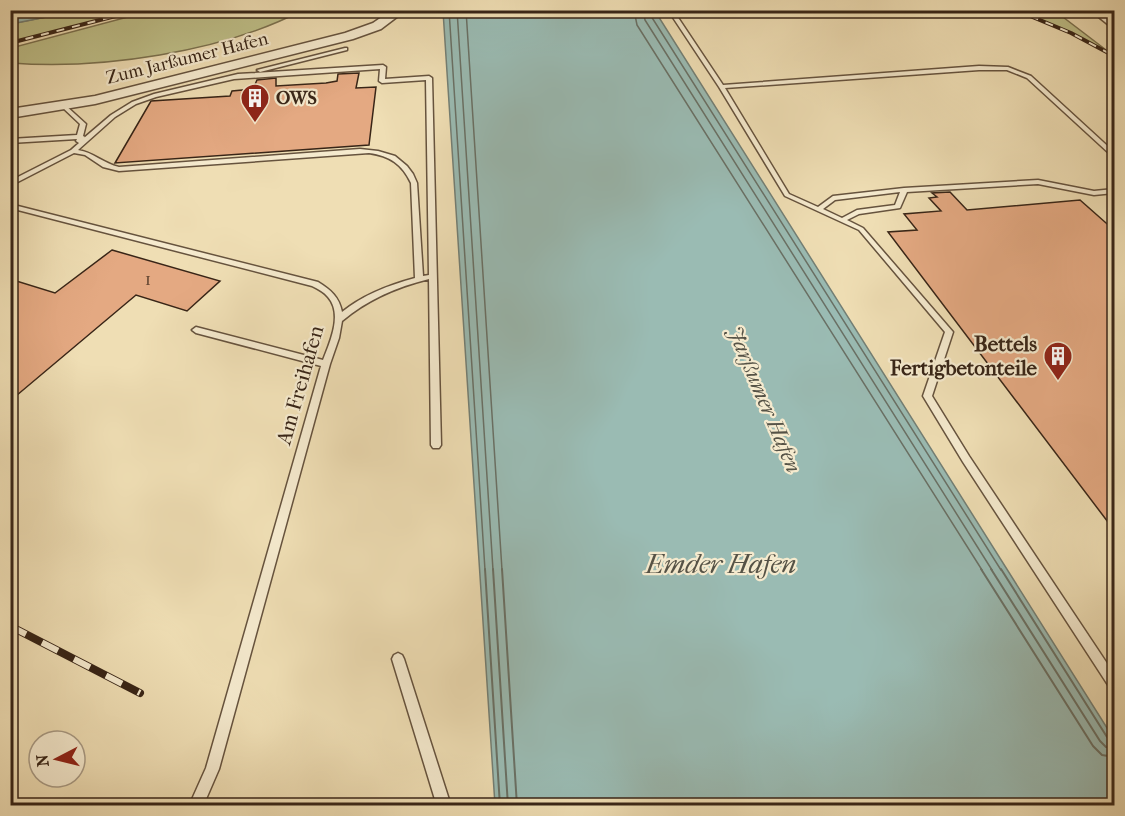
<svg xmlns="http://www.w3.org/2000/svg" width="1125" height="816" font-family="'IM FELL French Canon',serif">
<rect width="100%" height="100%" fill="#efdeb4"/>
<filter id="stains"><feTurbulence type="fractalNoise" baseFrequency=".00333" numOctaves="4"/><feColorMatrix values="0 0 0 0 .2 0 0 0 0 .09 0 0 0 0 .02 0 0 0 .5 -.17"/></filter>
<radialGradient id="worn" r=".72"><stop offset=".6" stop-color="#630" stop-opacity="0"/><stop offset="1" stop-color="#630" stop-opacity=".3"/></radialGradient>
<!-- green -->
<path fill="#bfc089" stroke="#7c7250" stroke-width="1.5" d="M 154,10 L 301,11 C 222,52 100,70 11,63 L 11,48 Z
M 77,11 L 135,11 L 11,43 L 10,24 Z
M 1016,11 L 1055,11 L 1114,56 L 1071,33 Z"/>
<!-- water -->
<path fill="#9abbb3" stroke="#737f75" stroke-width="1.5" d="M 14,10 L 77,10 L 77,11 L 11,24 L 11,11 Z
M 443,11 L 655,11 L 1114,739 L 1114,805 L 495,805 Z"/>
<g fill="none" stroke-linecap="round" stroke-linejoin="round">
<!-- shore-far1 -->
<path stroke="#697065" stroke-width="1.5" d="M 449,10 L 485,570
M 457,10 L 493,570
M 466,10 L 502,570
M 634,10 L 637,25 L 982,570
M 643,10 L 645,20 L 992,570
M 650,10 L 651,16 L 1001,570"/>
<!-- shore -->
<path stroke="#697065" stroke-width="2" d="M 485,569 L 500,806
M 493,569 L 508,806
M 502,569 L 517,806
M 981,569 L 1093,746 L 1102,755 L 1114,757
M 991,569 L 1100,741 L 1106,747 L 1114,748
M 1001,569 L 1107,737 L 1114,741"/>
</g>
<!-- building -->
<path fill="#e4a982" stroke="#382517" stroke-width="1.5" d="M 359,73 L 356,88 L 376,87 L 369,145 L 115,163 L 151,101 L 230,96 L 232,91 L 253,89 L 257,80 L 276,78 L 276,86 L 326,83 L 337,81 L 338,74 Z
M 950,192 L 967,210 L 1080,200 L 1114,230 L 1114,530 L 888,232 L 917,230 L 904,214 L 941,211 L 929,198 L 937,197 L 932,193 Z
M 112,250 L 220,281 L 187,311 L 136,295 L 10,401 L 10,279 L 55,293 Z"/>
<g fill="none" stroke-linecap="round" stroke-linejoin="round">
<!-- service casing -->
<g stroke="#66533e" stroke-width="3">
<path id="service" d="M 668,10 L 673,10 L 723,85 L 979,66 L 1008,67 L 1031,76 L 1114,152 L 1114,157 L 1112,156 L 1027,78 L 1007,70 L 979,70 L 725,88 L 789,194 L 818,207 L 833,196 L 904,188 L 1038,180 L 1094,191 L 1114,189 L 1114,193 L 1094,195 L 1038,184 L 907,192 L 900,208 L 859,214 L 847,220 L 863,228 L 953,332 L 932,396 L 969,456 L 1114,674 L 1114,690 L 1110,688 L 963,462 L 923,396 L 945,332 L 859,230 L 785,196 L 719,87 ZM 900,192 L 895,205 L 857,210 L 842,218 L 823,209 L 835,200 Z
M 345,48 L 347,48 L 347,50 L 260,72 L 257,70 Z
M 383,65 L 386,67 L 385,79 L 429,76 L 432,78 L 441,445 L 439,448 L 433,448 L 431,445 L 429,279 C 397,287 368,299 342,321 L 339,338 L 330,364 L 219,769 L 203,806 L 189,806 L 206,768 L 321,366 L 196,333 L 192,330 L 196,327 L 323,360 C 330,342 343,314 328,297 C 324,292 318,289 312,286 L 10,208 L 10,204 L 318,282 C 331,290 339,297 342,312 C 363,295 389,285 415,278 L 411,183 C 402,164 390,156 369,153 L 119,171 L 103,167 L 85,155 L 74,153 L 10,186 L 10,181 L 71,150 L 79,143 L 76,141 L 77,139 L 10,143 L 10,139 L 77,135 L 80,124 L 62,107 L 61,106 L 64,104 L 86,124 L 83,136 L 85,137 L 84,138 L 111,115 L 132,102 L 154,94 L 238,74 ZM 380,69 L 379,81 L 382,83 L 426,80 L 429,275 L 423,276 L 417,183 L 413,174 L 407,166 L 395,156 L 378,151 L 360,149 L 119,167 C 104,164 93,152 78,150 L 115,117 L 136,104 L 156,97 L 234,79 Z
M 398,653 L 402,655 L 404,659 L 451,806 L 437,806 L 392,659 L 394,655 Z"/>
</g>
<!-- tertiary casing -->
<g stroke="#66533e" stroke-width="3">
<path id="tertiary" d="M 392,10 L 406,10 L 381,29 L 353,39 L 95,104 L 10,118 L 10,109 L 95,96 L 345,33 L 373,23 Z
M 1090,10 L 1104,10 L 1114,18 L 1114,27 L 1110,26 Z"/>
</g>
<!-- service -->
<use href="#service" fill="#f5eace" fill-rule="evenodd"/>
<!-- tertiary -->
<use href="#tertiary" fill="#f5eace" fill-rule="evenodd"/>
<!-- rail-far1 casing -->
<g stroke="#382517" stroke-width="4">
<path id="rail-far1" d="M 1016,10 L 1071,33 L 1114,56
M 10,43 L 139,10"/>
</g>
<!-- rail casing -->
<g stroke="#382517" stroke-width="8">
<path id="rail" d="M 10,626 L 140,693"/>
</g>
<!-- rail-far1 -->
<use href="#rail-far1" stroke="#f5eace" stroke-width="2" stroke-dasharray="8" stroke-linecap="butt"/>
<!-- rail -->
<use href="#rail" stroke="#f5eace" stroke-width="6" stroke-dasharray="18" stroke-linecap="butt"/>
</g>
<!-- icons -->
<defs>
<g id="building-pin" transform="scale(1.5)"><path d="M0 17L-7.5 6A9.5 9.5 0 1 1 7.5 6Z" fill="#8f2418" stroke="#f5eace"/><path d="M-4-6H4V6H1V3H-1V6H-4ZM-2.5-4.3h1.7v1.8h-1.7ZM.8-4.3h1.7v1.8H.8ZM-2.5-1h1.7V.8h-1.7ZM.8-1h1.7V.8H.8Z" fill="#fff"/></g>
</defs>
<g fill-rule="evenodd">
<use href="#building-pin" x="255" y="98"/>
<use href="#building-pin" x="1058" y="356"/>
</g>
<g text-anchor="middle" stroke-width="4.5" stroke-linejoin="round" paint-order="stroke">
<!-- far-street labels -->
<g font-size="18" fill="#382517" stroke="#f5eace">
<text transform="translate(187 58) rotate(-14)" y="6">Zum Jarßumer Hafen</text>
</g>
<!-- far-poi labels -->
<g font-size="18" font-weight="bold" fill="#382517" stroke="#f5eace" text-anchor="start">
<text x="276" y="104">OWS</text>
</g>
<!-- number labels -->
<g font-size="18" fill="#634632">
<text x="148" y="285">1</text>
</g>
<!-- poi labels -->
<g font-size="21" font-weight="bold" fill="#382517" stroke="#f5eace" text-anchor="end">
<text x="1037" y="351">Bettels<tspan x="1037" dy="24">Fertigbetonteile</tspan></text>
</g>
<!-- street labels -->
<g font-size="21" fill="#382517" stroke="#f5eace">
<text transform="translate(300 385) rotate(-74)" y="7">Am Freihafen</text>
</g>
<!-- water labels -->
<g font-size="22" font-style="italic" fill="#555246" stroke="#f5eace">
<text transform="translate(765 399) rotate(67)" y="8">Jarßumer Hafen</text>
</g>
<!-- near-water labels -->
<g font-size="27" font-style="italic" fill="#555246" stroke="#f5eace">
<text x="721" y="573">Emder Hafen</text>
</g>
</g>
<!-- margin -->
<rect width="1125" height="816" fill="none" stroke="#efdeb4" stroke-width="36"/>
<rect x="12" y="12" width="1101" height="792" fill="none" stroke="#382517" stroke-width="3"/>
<rect x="18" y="18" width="1089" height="780" fill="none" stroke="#382517" stroke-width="1.5"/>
<!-- north arrow -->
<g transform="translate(57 759) rotate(263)"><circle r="28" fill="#f5eace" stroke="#a99b85" stroke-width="1.5"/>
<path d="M0-4.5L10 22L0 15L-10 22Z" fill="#8f2418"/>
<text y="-9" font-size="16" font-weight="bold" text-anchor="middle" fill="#382517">N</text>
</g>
<rect width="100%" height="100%" filter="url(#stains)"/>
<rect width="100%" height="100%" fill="url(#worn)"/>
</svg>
